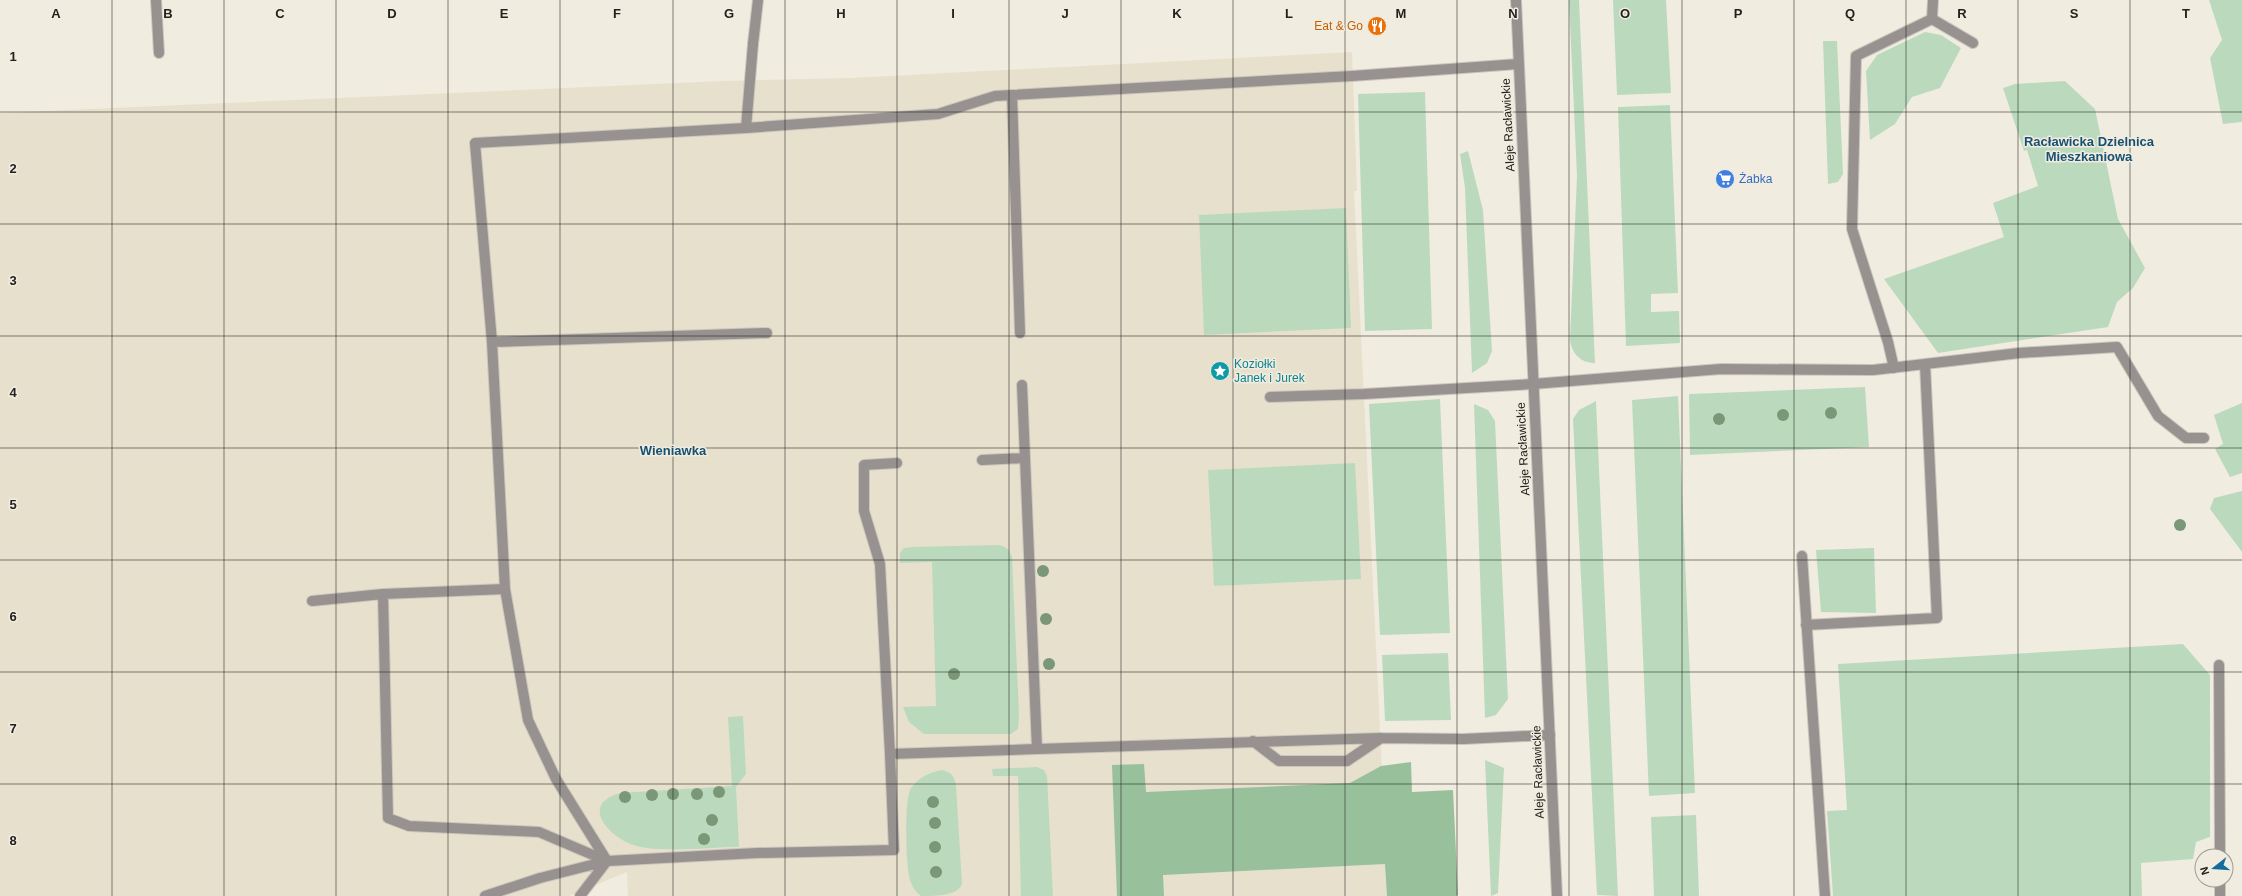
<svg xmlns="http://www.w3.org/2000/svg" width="2242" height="896" font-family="Arial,sans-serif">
<rect width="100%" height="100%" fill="#f1ece0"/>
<!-- built -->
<path fill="#e7e0cd" d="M 1352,52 L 1357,191 L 1354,191 L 1388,896 L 628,896 L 627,872 L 569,896 L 0,896 L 0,113 L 723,81 L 851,78 Z"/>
<!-- green -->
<path fill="#bbdabd" d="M 1569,0 L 1579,0 L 1595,363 C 1581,363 1572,354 1570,340 L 1577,176 Z
M 1613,0 L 1666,0 L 1671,93 L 1617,95 Z
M 2209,0 L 2242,0 L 2242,122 L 2223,124 L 2210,58 L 2222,40 Z
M 1925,32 L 1941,35 L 1961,48 L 1940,88 L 1912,97 L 1895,124 L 1870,140 L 1866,71 L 1877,55 Z
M 1823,41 L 1837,41 L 1843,174 L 1838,182 L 1828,184 Z
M 2065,81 L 2095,109 L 2118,219 L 2145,268 L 2133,288 L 2117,302 L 2108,327 L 1938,353 L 1884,279 L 2004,237 L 1993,203 L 2038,186 L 2027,150 L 2024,151 L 2003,88 L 2015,84 Z
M 1425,92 L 1432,329 L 1365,331 L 1358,94 Z
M 1670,105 L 1678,293 L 1651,294 L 1651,312 L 1679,311 L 1680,343 L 1626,346 L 1618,107 Z
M 1468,151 L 1483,210 L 1492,351 L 1487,363 L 1472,373 L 1465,188 L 1460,154 Z
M 1346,208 L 1351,328 L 1204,335 L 1199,215 Z
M 1865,387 L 1869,447 L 1690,455 L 1689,394 Z
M 1678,396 L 1695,793 L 1649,796 L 1632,400 Z
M 1440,399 L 1450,633 L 1380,635 L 1369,404 Z
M 1596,401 L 1618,896 L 1597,895 L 1573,419 L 1579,410 Z
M 2242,403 L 2242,473 L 2230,477 L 2215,449 L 2223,444 L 2214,415 Z
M 1474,404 L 1488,410 L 1495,421 L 1508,699 L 1496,715 L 1485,718 Z
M 1355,463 L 1361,579 L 1214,586 L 1208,470 Z
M 2242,491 L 2242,552 L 2210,509 L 2214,498 Z
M 998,545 C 1006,546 1009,549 1012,557 L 1019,715 L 1018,729 L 1011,734 L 924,734 L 909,722 L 903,707 L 936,706 L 932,562 L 900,563 L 900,553 L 904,548 L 912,547 Z
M 1874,548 L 1876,613 L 1821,612 L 1816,550 Z
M 2183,644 L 2210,675 L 2210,837 L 2196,842 L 2193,859 L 2141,863 L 2142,896 L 1833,896 L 1827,811 L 1847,810 L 1838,664 Z
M 1448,653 L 1451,720 L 1385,721 L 1382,655 Z
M 743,716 L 746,774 L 736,787 L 739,847 C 712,847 662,853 637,846 C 612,840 577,805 620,793 L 732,786 L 728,717 Z
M 1485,760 L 1504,768 L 1498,893 L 1491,896 Z
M 1037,767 L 1044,770 L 1047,776 L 1053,896 L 1021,896 L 1018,776 L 993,776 L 992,769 Z
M 942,770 C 951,772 954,776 956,784 L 962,884 C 958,896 935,896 921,896 C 915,892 910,883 909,876 C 906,861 904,799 911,788 C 918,778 930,772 942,770 Z
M 1696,815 L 1699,896 L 1654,896 L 1651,817 Z"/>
<!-- forest -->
<path fill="#98c19b" d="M 1411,762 L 1412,792 L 1453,790 L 1458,895 L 1456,896 L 1387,896 L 1385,864 L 1163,875 L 1164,896 L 1117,896 L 1112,765 L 1144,764 L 1146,792 L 1350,783 L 1381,766 Z"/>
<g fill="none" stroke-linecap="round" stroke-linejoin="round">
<!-- service casing -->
<g stroke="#ccc7bd" stroke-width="12">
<path id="service" d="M 1932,19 L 1973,43
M 1012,95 L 1020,333
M 746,128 L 753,44
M 492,342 L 767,333
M 1925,364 L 2019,353 L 2117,347 L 2158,416 L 2186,438 L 2204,438
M 1894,368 L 1888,342 L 1852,229 L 1856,56 L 1932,19 L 1933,0
M 1270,397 L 1364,394 L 1533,384 L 1721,369 L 1873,370 L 1925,364 L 1937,618 L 1806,625
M 982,460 L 1024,458
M 897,463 L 864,465 L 864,511 L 880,564 L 890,754 L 1037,749 L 1022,385
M 1802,556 L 1825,896
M 383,594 L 388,818 L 409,826 L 539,832 L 607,861
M 312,601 L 383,594 L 505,589
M 2219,665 L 2220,856
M 1253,741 L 1279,761 L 1347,761 L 1381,738
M 1037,749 L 1381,738 L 1463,739 L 1550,735
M 890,754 L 894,850 L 757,853 L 607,861 L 556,779 L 528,720 L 505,589 L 492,342 L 475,143 L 746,128 L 938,114 L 995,96 L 1012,95 L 1352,76 L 1518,64
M 2220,880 L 2220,896
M 485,896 L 540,878 L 607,861
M 580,896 L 607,861"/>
</g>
<!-- minor casing -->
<g stroke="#ccc7bd" stroke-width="12">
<path id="minor" d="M 156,0 L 159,53
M 753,44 L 758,0"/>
</g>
<!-- tertiary casing -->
<g stroke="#ccc7bd" stroke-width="12">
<path id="tertiary" d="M 1516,0 L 1557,896"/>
</g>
<!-- service -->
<use href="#service" stroke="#979190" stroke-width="10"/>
<!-- minor -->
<use href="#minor" stroke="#979190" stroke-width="10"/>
<!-- tertiary -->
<use href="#tertiary" stroke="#979190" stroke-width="10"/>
</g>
<!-- trees -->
<g fill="#7a9778">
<circle cx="1831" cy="413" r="6"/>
<circle cx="1783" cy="415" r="6"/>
<circle cx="1719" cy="419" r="6"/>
<circle cx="2180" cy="525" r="6"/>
<circle cx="1043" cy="571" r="6"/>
<circle cx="1046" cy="619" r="6"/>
<circle cx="1049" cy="664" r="6"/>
<circle cx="954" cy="674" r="6"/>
<circle cx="719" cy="792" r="6"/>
<circle cx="673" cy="794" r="6"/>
<circle cx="697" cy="794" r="6"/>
<circle cx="652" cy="795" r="6"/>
<circle cx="625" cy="797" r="6"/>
<circle cx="933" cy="802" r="6"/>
<circle cx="712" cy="820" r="6"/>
<circle cx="935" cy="823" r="6"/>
<circle cx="704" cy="839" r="6"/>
<circle cx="935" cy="847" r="6"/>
<circle cx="936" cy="872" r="6"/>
</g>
<!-- grid -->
<path fill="none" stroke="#23211d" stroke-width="1" stroke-opacity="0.55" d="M 112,0 L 112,896M 224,0 L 224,896M 336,0 L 336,896M 448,0 L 448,896M 560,0 L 560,896M 673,0 L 673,896M 785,0 L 785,896M 897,0 L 897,896M 1009,0 L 1009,896M 1121,0 L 1121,896M 1233,0 L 1233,896M 1345,0 L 1345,896M 1457,0 L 1457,896M 1569,0 L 1569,896M 1682,0 L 1682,896M 1794,0 L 1794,896M 1906,0 L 1906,896M 2018,0 L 2018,896M 2130,0 L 2130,896M 0,112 L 2242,112M 0,224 L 2242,224M 0,336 L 2242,336M 0,448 L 2242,448M 0,560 L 2242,560M 0,672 L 2242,672M 0,784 L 2242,784"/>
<!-- icons -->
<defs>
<g id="restaurant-disc" transform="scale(1)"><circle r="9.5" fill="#e8710a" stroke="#f1ece0"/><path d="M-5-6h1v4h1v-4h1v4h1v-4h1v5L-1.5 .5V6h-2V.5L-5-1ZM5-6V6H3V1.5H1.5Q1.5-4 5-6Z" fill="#fff"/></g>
<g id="supermarket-disc" transform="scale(1)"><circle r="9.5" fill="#3f7fe0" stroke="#f1ece0"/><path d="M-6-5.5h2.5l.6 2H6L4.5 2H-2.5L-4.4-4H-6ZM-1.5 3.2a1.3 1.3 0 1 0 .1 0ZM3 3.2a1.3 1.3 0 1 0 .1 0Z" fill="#fff"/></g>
<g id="sight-disc" transform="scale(1)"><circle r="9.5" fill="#0f9aa8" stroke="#f1ece0"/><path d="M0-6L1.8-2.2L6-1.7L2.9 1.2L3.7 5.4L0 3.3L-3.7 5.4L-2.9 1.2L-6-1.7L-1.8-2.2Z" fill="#fff"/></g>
</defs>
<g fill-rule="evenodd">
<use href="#restaurant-disc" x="1377" y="26"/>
<use href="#supermarket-disc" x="1725" y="179"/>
<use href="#sight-disc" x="1220" y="371"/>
</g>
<g text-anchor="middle" stroke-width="3" stroke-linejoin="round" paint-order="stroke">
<!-- food labels -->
<g font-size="12" fill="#c56008" stroke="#f1ece0" text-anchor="end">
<text x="1363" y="30">Eat &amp; Go</text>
</g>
<!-- street labels -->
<g font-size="12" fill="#23211d" stroke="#f1ece0">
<text transform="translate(1508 125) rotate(-93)" y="4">Aleje Racławickie</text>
<text transform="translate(1523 449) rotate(-93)" y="4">Aleje Racławickie</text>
<text transform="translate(1538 772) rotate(-92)" y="4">Aleje Racławickie</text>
</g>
<!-- shop labels -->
<g font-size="12" fill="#366cbe" stroke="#f1ece0" text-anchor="start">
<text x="1739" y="183">Żabka</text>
</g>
<!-- culture labels -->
<g font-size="12" fill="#0d838f" stroke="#f1ece0" text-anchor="start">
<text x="1234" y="368">Koziołki<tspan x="1234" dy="14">Janek i Jurek</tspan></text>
</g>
<!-- neighbourhood labels -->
<g font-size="13" font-weight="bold" fill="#175071" stroke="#f1ece0">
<text x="2089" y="146">Racławicka Dzielnica<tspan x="2089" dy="15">Mieszkaniowa</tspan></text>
<text x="673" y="455">Wieniawka</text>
</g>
</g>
<g font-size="13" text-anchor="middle" font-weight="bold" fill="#23211d" stroke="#f1ece0" stroke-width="3" stroke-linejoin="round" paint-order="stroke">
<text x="56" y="18">A</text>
<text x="168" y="18">B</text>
<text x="280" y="18">C</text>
<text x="392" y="18">D</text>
<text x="504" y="18">E</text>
<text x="617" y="18">F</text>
<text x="729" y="18">G</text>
<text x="841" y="18">H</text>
<text x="953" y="18">I</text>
<text x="1065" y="18">J</text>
<text x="1177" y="18">K</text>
<text x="1289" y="18">L</text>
<text x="1401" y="18">M</text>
<text x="1513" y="18">N</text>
<text x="1625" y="18">O</text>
<text x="1738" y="18">P</text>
<text x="1850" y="18">Q</text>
<text x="1962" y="18">R</text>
<text x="2074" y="18">S</text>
<text x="2186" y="18">T</text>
<text x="13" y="61">1</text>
<text x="13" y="173">2</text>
<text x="13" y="285">3</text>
<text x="13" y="397">4</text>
<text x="13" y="509">5</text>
<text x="13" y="621">6</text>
<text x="13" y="733">7</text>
<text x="13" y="845">8</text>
</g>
<!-- north arrow -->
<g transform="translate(2214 868) rotate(253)"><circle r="19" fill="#f1ece0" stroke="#9f9b92"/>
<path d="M0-3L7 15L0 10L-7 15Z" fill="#146c9c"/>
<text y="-6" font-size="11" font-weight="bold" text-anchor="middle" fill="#23211d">N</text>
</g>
</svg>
